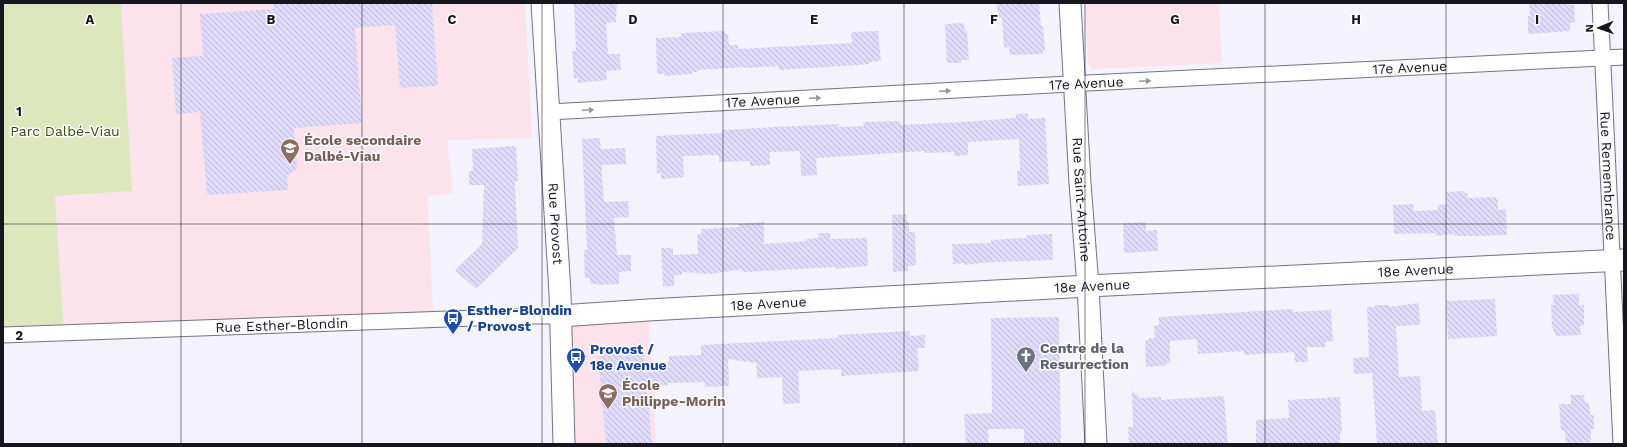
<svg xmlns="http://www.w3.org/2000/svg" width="1627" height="447" font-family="'Work Sans',sans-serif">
<defs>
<pattern id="building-back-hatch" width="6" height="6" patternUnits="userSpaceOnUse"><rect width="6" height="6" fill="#e0dbfa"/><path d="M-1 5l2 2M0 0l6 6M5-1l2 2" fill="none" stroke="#bfbbd6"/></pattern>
</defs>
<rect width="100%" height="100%" fill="#f4f2fd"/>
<!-- education -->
<path fill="#fbe2eb" d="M 121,3 L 525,3 L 532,138 L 447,140 L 453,193 L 428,196 L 433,314 L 64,333 L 55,196 L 132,191 Z
M 1085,3 L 1219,3 L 1222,63 L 1092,69 L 1088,63 Z
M 648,310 L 656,444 L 564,444 L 560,316 Z"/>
<!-- green -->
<path fill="#dce7be" d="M 3,3 L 121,3 L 132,191 L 55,196 L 64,333 L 3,335 Z"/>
<!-- building -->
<path fill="url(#building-back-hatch)" d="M 273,3 L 432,3 L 438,86 L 400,88 L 395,25 L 355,28 L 362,123 L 294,128 L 297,169 L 287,176 L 288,190 L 207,195 L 200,112 L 176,114 L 172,58 L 203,56 L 200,14 L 273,9 Z
M 574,3 L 617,3 L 616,22 L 606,23 L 608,54 L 620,54 L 621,70 L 606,71 L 607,80 L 578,83 L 578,78 L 574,78 L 572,51 L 576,51 Z
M 997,3 L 1039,3 L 1041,26 L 1043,26 L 1045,50 L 1043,51 L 1043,54 L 1010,55 L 1009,47 L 1004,48 L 1002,17 L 998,18 Z
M 1529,3 L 1569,3 L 1569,5 L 1574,5 L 1575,23 L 1570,23 L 1570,31 L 1528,34 L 1528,16 L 1530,16 Z
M 964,23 L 965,31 L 967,31 L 969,60 L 961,60 L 961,63 L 947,63 L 945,24 Z
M 725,31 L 725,34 L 728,34 L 729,45 L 738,45 L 738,49 L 852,43 L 851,32 L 878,31 L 881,61 L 869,62 L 869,64 L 843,66 L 779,70 L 778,66 L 746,68 L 745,67 L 698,70 L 698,72 L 692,72 L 692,74 L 664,76 L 664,74 L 657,74 L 656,38 L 681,37 L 681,33 Z
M 1028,113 L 1028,119 L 1045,118 L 1049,184 L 1018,186 L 1017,171 L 1020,171 L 1019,139 L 968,142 L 968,155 L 954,156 L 954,152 L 925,153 L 925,151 L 816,158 L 817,175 L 801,176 L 800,151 L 770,152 L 770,165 L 750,166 L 750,161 L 719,162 L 719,155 L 683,156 L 684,177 L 661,179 L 661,173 L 657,173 L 656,136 L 722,133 L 722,130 L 776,127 L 839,124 L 839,127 L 864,126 L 863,122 L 900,121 L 901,125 L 964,122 L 1016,118 L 1016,114 Z
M 600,138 L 601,149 L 625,148 L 626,164 L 602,165 L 602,176 L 604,202 L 628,201 L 629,217 L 614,218 L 617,255 L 631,255 L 631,271 L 619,272 L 619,284 L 597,285 L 597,284 L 590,284 L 590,278 L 585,278 L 584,250 L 587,250 L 582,139 Z
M 513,146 L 516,148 L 518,181 L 515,181 L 515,185 L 518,248 L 476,289 L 455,270 L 482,244 L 484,185 L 469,185 L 469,171 L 473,171 L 472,149 Z
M 1463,191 L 1464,193 L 1467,193 L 1468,198 L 1496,197 L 1496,199 L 1498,199 L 1498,210 L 1506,209 L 1507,235 L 1478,236 L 1454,236 L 1454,234 L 1436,236 L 1435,233 L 1394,234 L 1393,205 L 1413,204 L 1414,211 L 1438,210 L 1438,205 L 1447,204 L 1446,192 Z
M 906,214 L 907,222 L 909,222 L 909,232 L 915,232 L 916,265 L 908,266 L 908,271 L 893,272 L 892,215 Z
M 764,222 L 764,244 L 806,241 L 805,239 L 819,238 L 818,233 L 830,233 L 831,239 L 867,238 L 868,266 L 835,269 L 835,267 L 744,272 L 742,271 L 742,269 L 711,274 L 682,272 L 682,275 L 674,275 L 674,286 L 663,286 L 661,248 L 673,248 L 673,255 L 698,254 L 697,234 L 701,234 L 701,229 L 739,227 L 738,224 Z
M 1146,222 L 1146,231 L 1157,230 L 1158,251 L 1124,253 L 1123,223 Z
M 1052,234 L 1053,260 L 992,262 L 965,265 L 965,263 L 953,264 L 952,244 L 991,243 L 991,240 L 1027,238 L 1027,235 Z
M 1579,294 L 1579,305 L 1584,305 L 1584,325 L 1580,326 L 1581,335 L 1555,336 L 1555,331 L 1553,331 L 1553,328 L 1552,328 L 1551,305 L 1554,305 L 1553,295 Z
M 1495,299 L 1497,336 L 1448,339 L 1446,301 Z
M 1419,303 L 1420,325 L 1396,326 L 1399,377 L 1420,376 L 1422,411 L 1435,410 L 1438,444 L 1377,444 L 1372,373 L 1354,374 L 1353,358 L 1369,357 L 1367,307 L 1375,307 L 1375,305 L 1389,305 L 1389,307 Z
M 1293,309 L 1293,312 L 1331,310 L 1333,341 L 1325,342 L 1325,347 L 1307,347 L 1308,362 L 1295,362 L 1294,352 L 1244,355 L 1244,351 L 1198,354 L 1197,339 L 1170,341 L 1170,363 L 1167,363 L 1167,365 L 1146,367 L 1145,340 L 1149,340 L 1149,338 L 1155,338 L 1154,326 L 1159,325 L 1159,317 Z
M 1059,317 L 1061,444 L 1024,444 L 1024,429 L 988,429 L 989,444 L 966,444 L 964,414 L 992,413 L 991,318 Z
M 909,331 L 910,336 L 925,335 L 925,348 L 917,348 L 919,371 L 841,376 L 841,369 L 798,371 L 800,403 L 783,404 L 782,377 L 757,378 L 756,363 L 728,359 L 729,386 L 705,387 L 704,382 L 668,383 L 668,385 L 647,386 L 652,444 L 606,444 L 598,354 L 643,350 L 645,363 L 669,362 L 669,356 L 701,355 L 701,345 L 838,338 L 838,335 Z
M 1132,391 L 1141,398 L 1161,397 L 1161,400 L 1224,396 L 1228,444 L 1129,444 L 1128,427 L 1133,427 Z
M 1571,395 L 1584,395 L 1585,403 L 1589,403 L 1590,415 L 1594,415 L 1594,429 L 1591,429 L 1591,442 L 1566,443 L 1565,431 L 1561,431 L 1559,404 L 1571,404 Z
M 1340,397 L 1342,433 L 1340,433 L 1340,444 L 1256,444 L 1256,420 L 1289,418 L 1288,400 Z"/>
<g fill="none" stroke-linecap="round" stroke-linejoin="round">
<!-- street casing -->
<g stroke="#757188" stroke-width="17">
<g id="street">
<path id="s1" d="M 1600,3 L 1621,444"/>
<path id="s2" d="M 549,112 L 1088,83 L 1624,57"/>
<path id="s3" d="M 3,335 L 532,316 L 560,316"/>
</g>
</g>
<!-- secondary casing -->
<g stroke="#757188" stroke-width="23">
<g id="secondary">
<path id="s4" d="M 542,3 L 560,293 L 564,444"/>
<path id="s5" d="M 1070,3 L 1080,183 L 1088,286 L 1096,444"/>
<path id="s6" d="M 560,316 L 648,310 L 1088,286 L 1624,260"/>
</g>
</g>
<!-- street -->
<use href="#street" stroke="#fff" stroke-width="15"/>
<!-- secondary -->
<use href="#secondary" stroke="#fff" stroke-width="21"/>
</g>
<!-- one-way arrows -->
<defs><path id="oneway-solid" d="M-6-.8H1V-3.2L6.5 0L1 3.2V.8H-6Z"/></defs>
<g fill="#97969a">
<use href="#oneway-solid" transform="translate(1145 81) rotate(-2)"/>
<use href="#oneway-solid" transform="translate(945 91) rotate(-3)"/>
<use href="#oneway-solid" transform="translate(815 98) rotate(-3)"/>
<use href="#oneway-solid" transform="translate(588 110) rotate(-3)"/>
</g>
<!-- grid -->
<path fill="none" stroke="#17161f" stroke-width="1" stroke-opacity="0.55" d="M 181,3 L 181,444M 362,3 L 362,444M 542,3 L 542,444M 723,3 L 723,444M 904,3 L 904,444M 1085,3 L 1085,444M 1265,3 L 1265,444M 1446,3 L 1446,444M 3,224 L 1624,224"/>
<!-- icons -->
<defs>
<g id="school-pin" transform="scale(1)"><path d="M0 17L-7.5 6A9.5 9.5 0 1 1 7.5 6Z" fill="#8d6e63" stroke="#fff"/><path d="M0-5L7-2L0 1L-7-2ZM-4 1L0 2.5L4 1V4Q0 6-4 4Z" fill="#fff"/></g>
<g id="bus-pin" transform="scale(1)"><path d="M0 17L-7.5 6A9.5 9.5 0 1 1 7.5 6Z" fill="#1a4fb4" stroke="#fff"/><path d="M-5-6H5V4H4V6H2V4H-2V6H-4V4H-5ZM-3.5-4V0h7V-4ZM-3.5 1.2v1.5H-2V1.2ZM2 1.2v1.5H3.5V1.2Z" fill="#fff"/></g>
<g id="church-pin" transform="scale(1)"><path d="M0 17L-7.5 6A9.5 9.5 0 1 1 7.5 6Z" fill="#6b7280" stroke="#fff"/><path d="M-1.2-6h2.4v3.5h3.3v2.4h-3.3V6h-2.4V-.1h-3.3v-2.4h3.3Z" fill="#fff"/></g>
</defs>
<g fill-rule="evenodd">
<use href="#school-pin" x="290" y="148"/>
<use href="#bus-pin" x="453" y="318"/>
<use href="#church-pin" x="1026" y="356"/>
<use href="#bus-pin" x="576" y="357"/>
<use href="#school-pin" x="608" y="393"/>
</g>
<g text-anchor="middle" stroke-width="3" stroke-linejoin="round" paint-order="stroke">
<!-- street labels -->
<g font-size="14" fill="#17161f" stroke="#fff">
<text dy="5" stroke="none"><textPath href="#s2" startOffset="862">17e Avenue</textPath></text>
<text dy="5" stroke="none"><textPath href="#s2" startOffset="538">17e Avenue</textPath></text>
<text dy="5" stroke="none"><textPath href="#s2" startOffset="214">17e Avenue</textPath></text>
<text dy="5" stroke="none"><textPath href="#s1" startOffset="173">Rue Remembrance</textPath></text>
<text dy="5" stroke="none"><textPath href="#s5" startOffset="197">Rue Saint-Antoine</textPath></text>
<text dy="5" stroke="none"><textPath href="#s4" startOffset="221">Rue Provost</textPath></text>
<text dy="5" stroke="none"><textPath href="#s6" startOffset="857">18e Avenue</textPath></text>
<text dy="5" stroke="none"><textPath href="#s6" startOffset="533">18e Avenue</textPath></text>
<text dy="5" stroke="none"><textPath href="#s6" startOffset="209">18e Avenue</textPath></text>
<text dy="5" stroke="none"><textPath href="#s3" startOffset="279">Rue Esther-Blondin</textPath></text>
</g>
<!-- park labels -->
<g font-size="14" fill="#3c470a" stroke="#fff">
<text x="65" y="136">Parc Dalbé-Viau</text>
</g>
<!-- education labels -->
<g font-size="14" font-weight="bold" fill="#785e54" stroke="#fff" text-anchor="start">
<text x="304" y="145">École secondaire<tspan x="304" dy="16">Dalbé-Viau</tspan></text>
<text x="622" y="390">École<tspan x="622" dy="16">Philippe-Morin</tspan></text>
</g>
<!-- transit labels -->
<g font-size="14" font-weight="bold" fill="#164399" stroke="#fff" text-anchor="start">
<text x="467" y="315">Esther-Blondin<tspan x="467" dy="16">/ Provost</tspan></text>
<text x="590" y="354">Provost /<tspan x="590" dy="16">18e Avenue</tspan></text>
</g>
<!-- worship labels -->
<g font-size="14" font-weight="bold" fill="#5b616d" stroke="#fff" text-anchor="start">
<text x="1040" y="353">Centre de la<tspan x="1040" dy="16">Resurrection</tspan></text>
</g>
</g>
<g font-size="13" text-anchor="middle" font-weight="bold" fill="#17161f" stroke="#fff" stroke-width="3" stroke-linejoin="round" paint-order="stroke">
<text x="90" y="24">A</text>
<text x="271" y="24">B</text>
<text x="452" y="24">C</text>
<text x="633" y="24">D</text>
<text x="814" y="24">E</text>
<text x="994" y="24">F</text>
<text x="1175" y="24">G</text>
<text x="1356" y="24">H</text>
<text x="1537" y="24">I</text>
<text x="19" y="116">1</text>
<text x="19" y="340">2</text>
</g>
<!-- border -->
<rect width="1627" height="447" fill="none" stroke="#17161f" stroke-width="8"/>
<!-- north arrow -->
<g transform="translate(1599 28) rotate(268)" stroke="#ffffff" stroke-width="3" paint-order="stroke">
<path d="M0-3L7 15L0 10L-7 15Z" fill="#17161f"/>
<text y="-6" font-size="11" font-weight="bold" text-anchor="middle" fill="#17161f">N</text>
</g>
</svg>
